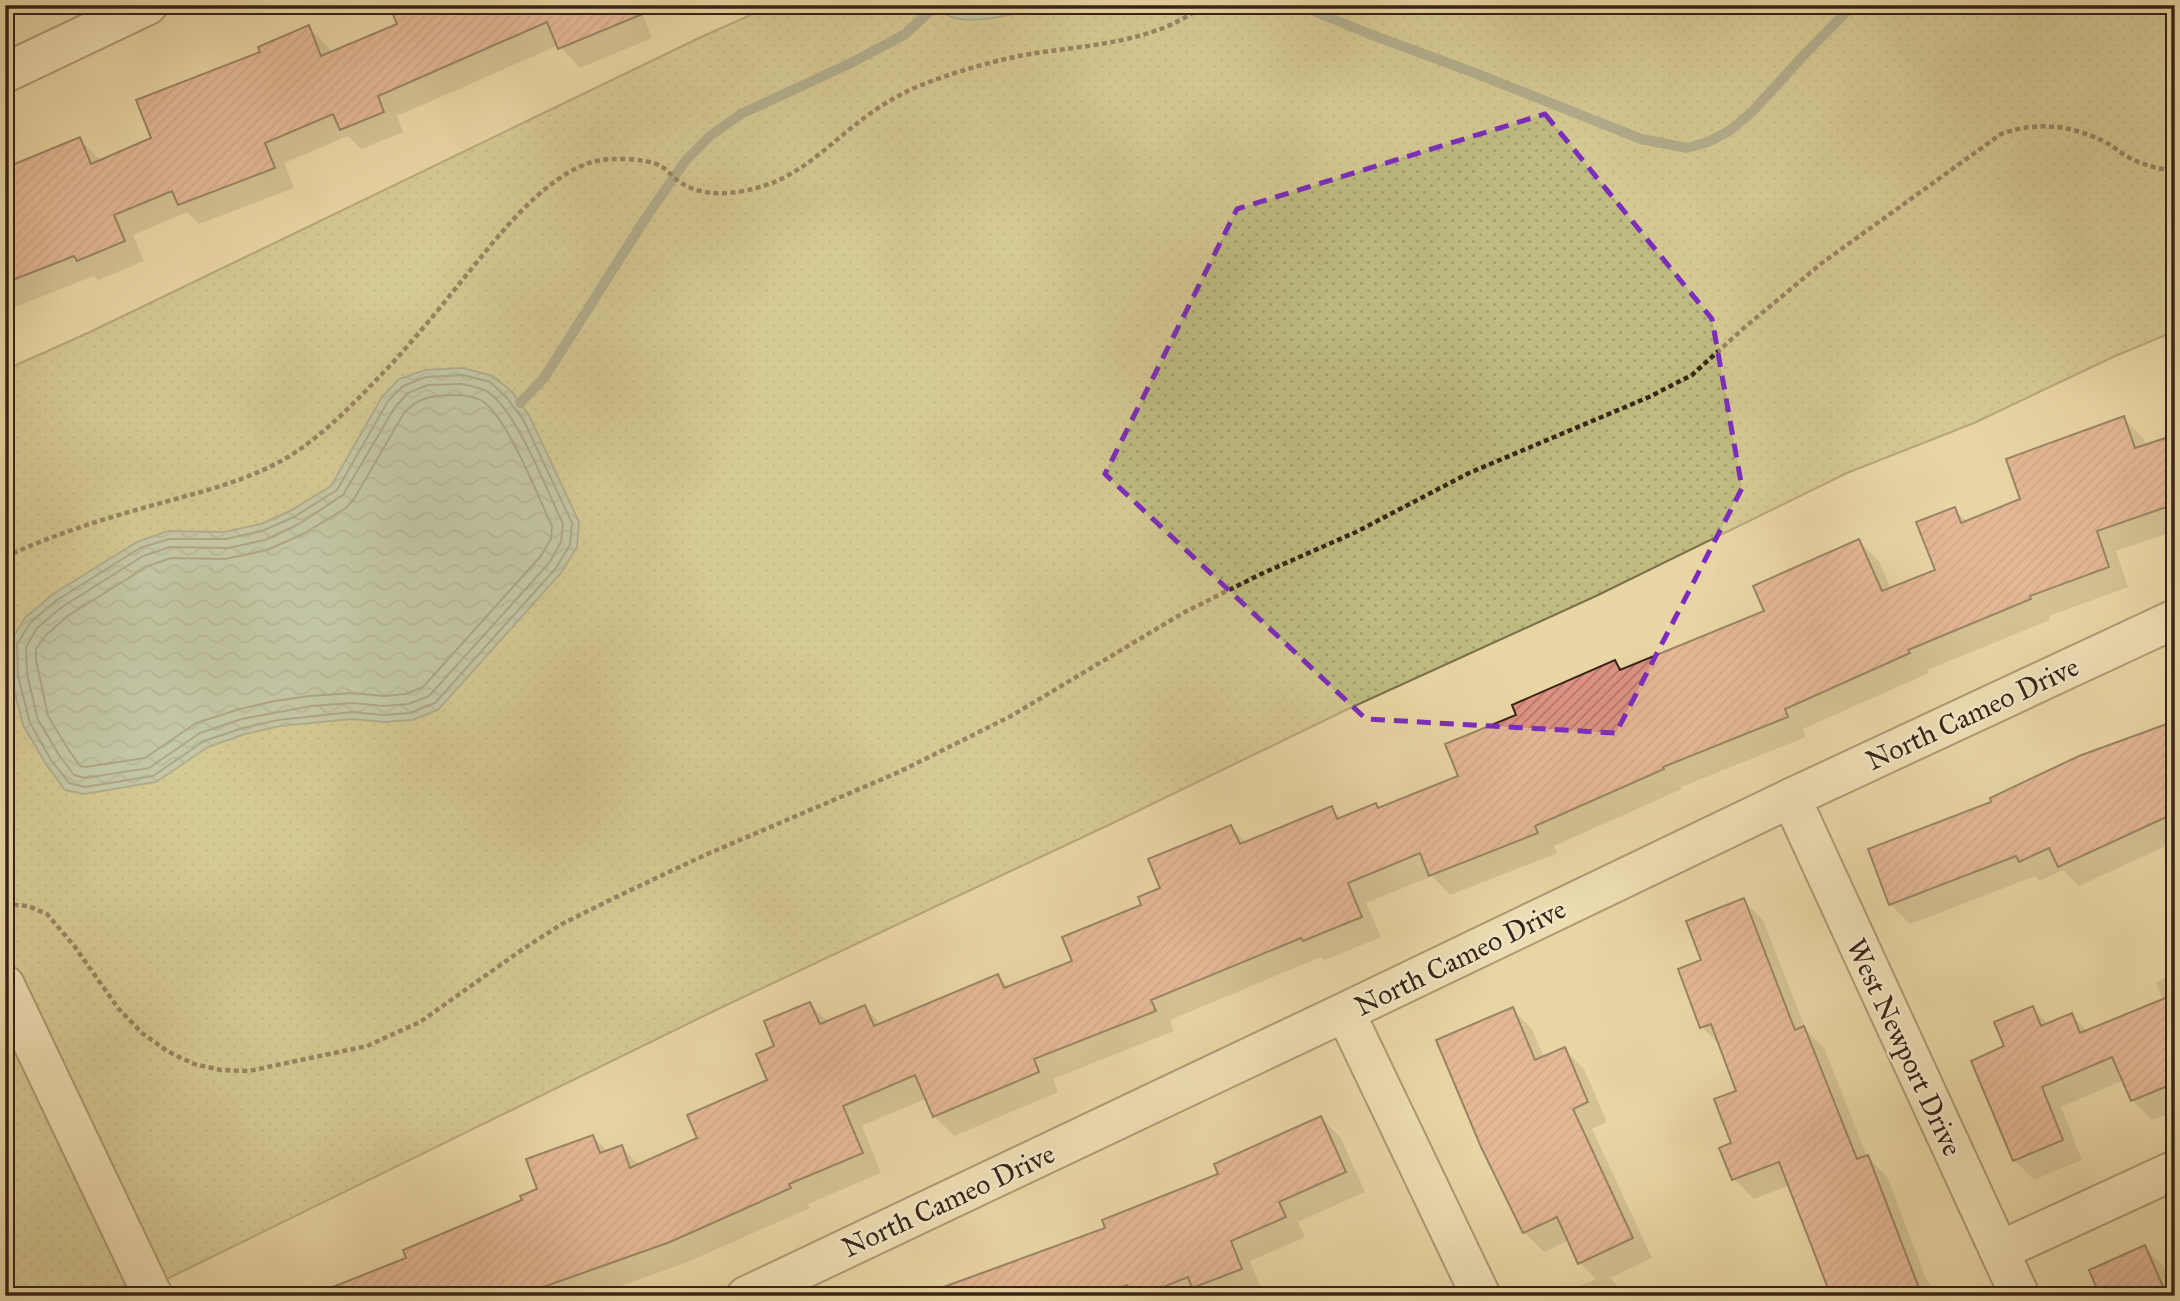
<svg xmlns="http://www.w3.org/2000/svg" width="2180" height="1301" font-family="'IM FELL Great Primer',serif">
<defs>
<pattern id="grass-dots" width="8" height="8" patternUnits="userSpaceOnUse" patternTransform="scale(1.75)"><rect width="8" height="8" fill="#bebc81"/><path d="M2 2h.1M6 6h.1" fill="none" stroke="#a4a16f" stroke-width="1.8" stroke-linecap="round"/></pattern>
<pattern id="water-waves" width="16" height="10" patternUnits="userSpaceOnUse" patternTransform="scale(1.75)"><rect width="16" height="10" fill="#98b8ac"/><path d="M0 5q4-4 8 0t8 0" fill="none" stroke="#7d958b"/></pattern>
<pattern id="building-hatch" width="6" height="6" patternUnits="userSpaceOnUse" patternTransform="scale(1.75)"><rect width="6" height="6" fill="#dd9283"/><path d="M-1 1l2-2M0 6l6-6M5 7l2-2" fill="none" stroke="#b4776a"/></pattern>
</defs>
<rect width="100%" height="100%" fill="#e9d6a4"/>
<filter id="stains"><feTurbulence type="fractalNoise" baseFrequency=".00286" numOctaves="4"/><feColorMatrix values="0 0 0 0 .2 0 0 0 0 .09 0 0 0 0 .02 0 0 0 .5 -.17"/></filter>
<radialGradient id="worn" r=".72"><stop offset=".6" stop-color="#630" stop-opacity="0"/><stop offset="1" stop-color="#630" stop-opacity=".3"/></radialGradient>
<!-- grass -->
<path fill="url(#grass-dots)" stroke="#7a704c" stroke-width="2" d="M 773,5 L 2175,5 L 2175,331 L 2113,357 L 1974,423 L 1847,473 L 1596,596 L 1348,709 L 1115,822 L 714,1011 L 132,1296 L 5,1296 L 5,370 L 90,332 L 699,38 Z"/>
<!-- water -->
<path fill="url(#water-waves)" stroke="#717d70" stroke-width="2" d="M 939,5 L 1037,5 C 1019,15 963,27 946,14 C 943,11 941,8 939,5 Z
M 463,368 L 493,376 L 512,392 L 529,415 L 579,522 L 577,547 L 561,573 L 438,710 L 412,720 L 384,722 L 352,719 L 280,726 L 245,734 L 208,747 L 156,782 L 84,794 L 65,790 L 46,764 L 23,725 L 11,677 L 10,642 L 25,618 L 53,594 L 137,542 L 168,531 L 224,532 L 261,524 L 290,511 L 331,486 L 382,397 L 399,379 L 425,370 Z"/>
<!-- shadow -->
<path fill="#0003" d="M 5,5 L 20,5 L 5,11 Z
M 391,5 L 660,5 L 642,13 L 652,38 L 580,68 L 559,45 L 397,116 L 403,132 L 361,149 L 348,136 L 284,163 L 294,188 L 199,224 L 187,212 L 133,235 L 144,261 L 98,280 L 94,276 L 5,311 L 5,181 L 80,139 L 101,161 L 154,139 L 262,53 L 308,27 L 328,47 L 331,54 L 399,25 Z
M 2123,418 L 2143,438 L 2146,446 L 2175,437 L 2175,531 L 2116,551 L 2128,587 L 2049,616 L 2050,620 L 1927,670 L 1929,673 L 1803,729 L 1806,737 L 1681,787 L 1682,789 L 1554,846 L 1557,853 L 1450,895 L 1432,876 L 1366,903 L 1381,937 L 1325,960 L 1321,957 L 1170,1020 L 1174,1031 L 1053,1079 L 1058,1092 L 954,1136 L 934,1116 L 927,1098 L 862,1126 L 881,1173 L 808,1204 L 810,1208 L 690,1261 L 593,1296 L 316,1296 L 408,1259 L 524,1201 L 539,1190 L 593,1137 L 608,1152 L 621,1147 L 640,1166 L 700,1139 L 770,1081 L 776,1047 L 810,1004 L 828,1022 L 864,1007 L 882,1025 L 998,976 L 1010,988 L 1074,962 L 1143,906 L 1231,827 L 1247,843 L 1331,808 L 1342,819 L 1375,805 L 1379,809 L 1460,777 L 1518,716 L 1615,662 L 1624,670 L 1766,612 L 1859,541 L 1879,561 L 1891,589 L 1937,571 L 1954,509 L 1967,522 L 2022,500 Z
M 2175,730 L 2175,852 L 2168,845 L 2079,886 L 2063,870 L 2040,881 L 2035,876 L 1910,924 L 1890,904 Z
M 1743,900 L 1763,920 L 1806,1030 L 1824,1048 L 1867,1156 L 1887,1177 L 1927,1281 L 1940,1296 L 1833,1296 L 1790,1185 L 1754,1199 L 1734,1179 L 1734,1144 L 1738,1092 L 1721,1046 L 1702,1027 L 1703,961 Z
M 2175,974 L 2175,1111 L 2152,1120 L 2132,1100 L 2124,1080 L 2061,1107 L 2082,1160 L 2034,1180 L 2014,1160 L 2007,1047 L 2033,1009 L 2049,1025 L 2072,1015 L 2088,1032 L 2163,1000 L 2156,982 Z
M 1512,1009 L 1532,1029 L 1544,1058 L 1564,1049 L 1584,1069 L 1607,1122 L 1592,1129 L 1652,1258 L 1610,1278 L 1627,1296 L 1557,1296 L 1596,1279 L 1580,1263 L 1569,1240 L 1544,1252 L 1524,1232 Z
M 1321,1118 L 1341,1138 L 1365,1192 L 1298,1222 L 1305,1237 L 1250,1261 L 1261,1289 L 1243,1296 L 990,1296 L 1107,1229 L 1221,1175 Z
M 2144,1247 L 2164,1267 L 2169,1278 L 2175,1276 L 2175,1296 L 2102,1296 Z"/>
<g fill="none" stroke-linecap="round" stroke-linejoin="round">
<!-- shore -->
<path stroke="#686e62" stroke-width="2" d="M 948,5 C 962,17 1001,10 1018,5
M 463,375 L 490,382 L 506,397 L 523,419 L 572,523 L 570,545 L 556,568 L 435,703 L 410,713 L 384,715 L 352,712 L 278,720 L 243,728 L 204,741 L 153,776 L 85,787 L 69,783 L 51,760 L 30,723 L 18,676 L 17,644 L 31,622 L 57,600 L 140,548 L 169,539 L 226,539 L 262,531 L 294,517 L 337,490 L 388,401 L 403,386 L 426,377 Z
M 462,384 C 470,386 481,387 488,392 C 518,413 546,489 563,524 L 561,542 L 549,563 L 429,696 L 408,704 L 384,706 L 352,703 L 311,706 L 242,719 L 200,733 L 149,768 L 85,778 L 74,775 L 59,755 L 38,720 L 27,674 L 26,647 L 37,628 L 62,607 L 143,556 L 170,547 L 228,548 L 265,540 L 299,524 L 343,495 L 395,407 L 408,393 L 428,385 Z
M 461,395 C 467,396 476,397 482,401 C 507,416 538,497 552,526 L 551,539 L 540,557 L 423,687 L 406,694 L 384,696 L 352,693 L 310,696 L 275,701 L 240,709 L 196,723 L 145,758 L 85,767 L 80,766 L 68,749 L 48,716 L 36,660 L 36,649 L 46,635 L 69,615 L 148,566 L 171,558 L 225,559 L 267,550 L 303,534 L 346,508 L 354,499 L 404,413 C 420,395 437,395 461,395 Z"/>
<!-- stream -->
<path stroke="#717d70" stroke-width="10" d="M 1299,5 L 1372,35 L 1475,73 L 1641,139 L 1687,148 L 1708,142 L 1729,131 L 1752,112 L 1803,56 L 1853,5
M 520,403 L 544,378 L 645,219 L 686,160 L 710,136 L 741,114 L 849,64 L 904,35 L 937,5"/>
</g>
<!-- building -->
<path fill="url(#building-hatch)" stroke="#372417" stroke-width="2" d="M 389,5 L 662,6 L 558,49 L 547,22 L 378,96 L 384,112 L 340,130 L 333,114 L 265,143 L 275,168 L 178,205 L 172,191 L 114,215 L 125,241 L 77,261 L 74,256 L 5,283 L 5,168 L 80,137 L 91,164 L 151,138 L 136,100 L 260,52 L 258,47 L 309,25 L 321,56 L 397,24 Z
M 2124,416 L 2135,448 L 2175,435 L 2175,504 L 2097,531 L 2109,567 L 2030,596 L 2031,599 L 1908,650 L 1910,653 L 1785,709 L 1788,717 L 1663,767 L 1664,769 L 1535,826 L 1538,833 L 1429,876 L 1420,853 L 1348,883 L 1362,917 L 1303,941 L 1301,938 L 1151,1000 L 1156,1011 L 1034,1059 L 1039,1072 L 933,1117 L 915,1075 L 843,1106 L 863,1153 L 789,1184 L 791,1188 L 670,1242 L 518,1296 L 315,1296 L 315,1294 L 406,1258 L 403,1250 L 522,1200 L 520,1196 L 537,1189 L 526,1159 L 593,1135 L 600,1153 L 622,1145 L 630,1168 L 697,1138 L 687,1115 L 767,1080 L 756,1054 L 774,1046 L 764,1021 L 810,1002 L 820,1024 L 865,1005 L 874,1026 L 998,974 L 1004,988 L 1072,961 L 1062,937 L 1141,905 L 1138,897 L 1160,888 L 1148,859 L 1231,825 L 1240,844 L 1332,806 L 1337,819 L 1376,803 L 1378,808 L 1458,776 L 1445,744 L 1516,715 L 1512,705 L 1615,660 L 1620,670 L 1764,611 L 1753,586 L 1859,539 L 1882,591 L 1935,570 L 1916,522 L 1955,507 L 1961,523 L 2020,499 L 2006,459 Z
M 2175,721 L 2175,813 L 2058,867 L 2049,848 L 2019,862 L 2016,856 L 1889,905 L 1868,849 L 1991,802 L 1990,798 L 2079,756 Z
M 1744,898 L 1795,1030 L 1804,1026 L 1857,1159 L 1868,1155 L 1922,1296 L 1831,1296 L 1779,1162 L 1732,1180 L 1719,1148 L 1731,1143 L 1714,1099 L 1736,1091 L 1711,1024 L 1700,1028 L 1678,969 L 1701,960 L 1686,921 Z
M 2175,994 L 2175,1083 L 2131,1101 L 2112,1057 L 2042,1087 L 2063,1140 L 2013,1161 L 1971,1061 L 2004,1046 L 1994,1022 L 2033,1006 L 2041,1026 L 2072,1013 L 2080,1033 Z
M 1513,1007 L 1535,1060 L 1565,1047 L 1588,1102 L 1573,1109 L 1633,1238 L 1578,1264 L 1557,1217 L 1523,1233 L 1481,1147 L 1436,1040 Z
M 1321,1116 L 1346,1172 L 1279,1202 L 1286,1217 L 1231,1241 L 1242,1269 L 1192,1288 L 1188,1277 L 1141,1296 L 1132,1296 L 1127,1285 L 1098,1296 L 931,1296 L 930,1292 L 1105,1228 L 1102,1220 L 1218,1174 L 1214,1164 Z
M 2145,1245 L 2167,1296 L 2100,1296 L 2089,1270 Z"/>
<g fill="none" stroke-linecap="round" stroke-linejoin="round">
<!-- minor casing -->
<g stroke="#64503a" stroke-width="42">
<path id="minor" d="M 5,73 L 148,5
M 1791,798 L 2020,1296
M 1345,1012 L 1481,1296
M 1999,1251 L 2175,1170
M 746,1296 L 1345,1012 L 1791,798 L 2175,619"/>
</g>
<!-- tertiary casing -->
<g stroke="#64503a" stroke-width="42">
<path id="tertiary" d="M 5,985 L 153,1296"/>
</g>
<!-- path -->
<path stroke="#372417" stroke-width="4.5" stroke-dasharray="5 3.5" stroke-linecap="butt" d="M 5,557 C 52,535 100,520 150,506 C 196,493 246,482 288,457 C 324,435 354,403 382,374 C 411,344 438,310 464,278 C 497,238 541,178 592,162 C 609,157 646,158 661,166 C 667,170 672,176 677,180 C 694,193 716,195 737,192 C 796,184 823,148 868,115 C 886,102 907,90 929,82 C 962,70 996,60 1030,54 C 1086,45 1157,43 1203,5
M 5,904 L 28,906 L 47,914 L 75,947 L 118,1008 L 142,1033 L 167,1051 L 194,1064 L 221,1070 L 249,1071 L 367,1046 L 420,1022 L 523,949 L 562,924 L 614,898 L 705,855 L 899,772 L 1011,716 L 1183,613 L 1261,574 L 1356,532 L 1469,473 L 1649,397 L 1692,375 L 1745,327 L 1822,263 L 2001,134 C 2037,121 2072,125 2105,142 C 2114,146 2120,153 2128,157 C 2143,165 2159,169 2175,171"/>
<!-- minor -->
<use href="#minor" stroke="#f1e4c4" stroke-width="38"/>
<!-- tertiary -->
<use href="#tertiary" stroke="#f1e4c4" stroke-width="38"/>
</g>
<!-- marked area -->
<path d="M0 0H2180V1301H0ZM 1545,114 L 1712,319 L 1742,488 L 1616,733 L 1366,719 L 1105,474 L 1237,209 Z" fill="#e9d6a4" fill-opacity=".55" fill-rule="evenodd"/>
<path fill="none" stroke="#7b2cbf" stroke-width="5" stroke-dasharray="14 9" stroke-linejoin="round" d="M 1545,114 L 1712,319 L 1742,488 L 1616,733 L 1366,719 L 1105,474 L 1237,209 Z"/>
<g text-anchor="middle" stroke-width="5" stroke-linejoin="round" paint-order="stroke">
<!-- street labels -->
<g font-size="28" fill="#372417" stroke="#f1e4c4">
<text transform="translate(1972 713) rotate(-25)" y="10">North Cameo Drive</text>
<text transform="translate(1460 957) rotate(-26)" y="10">North Cameo Drive</text>
<text transform="translate(1905 1047) rotate(65)" y="10">West Newport Drive</text>
<text transform="translate(948 1200) rotate(-25)" y="10">North Cameo Drive</text>
</g>
</g>
<!-- margin -->
<rect width="2180" height="1301" fill="none" stroke="#e9d6a4" stroke-width="28"/>
<rect x="7" y="7" width="2166" height="1287" fill="none" stroke="#372417" stroke-width="3.5"/>
<rect x="14" y="14" width="2152" height="1273" fill="none" stroke="#372417" stroke-width="2"/>
<rect width="100%" height="100%" filter="url(#stains)"/>
<rect width="100%" height="100%" fill="url(#worn)"/>
</svg>
